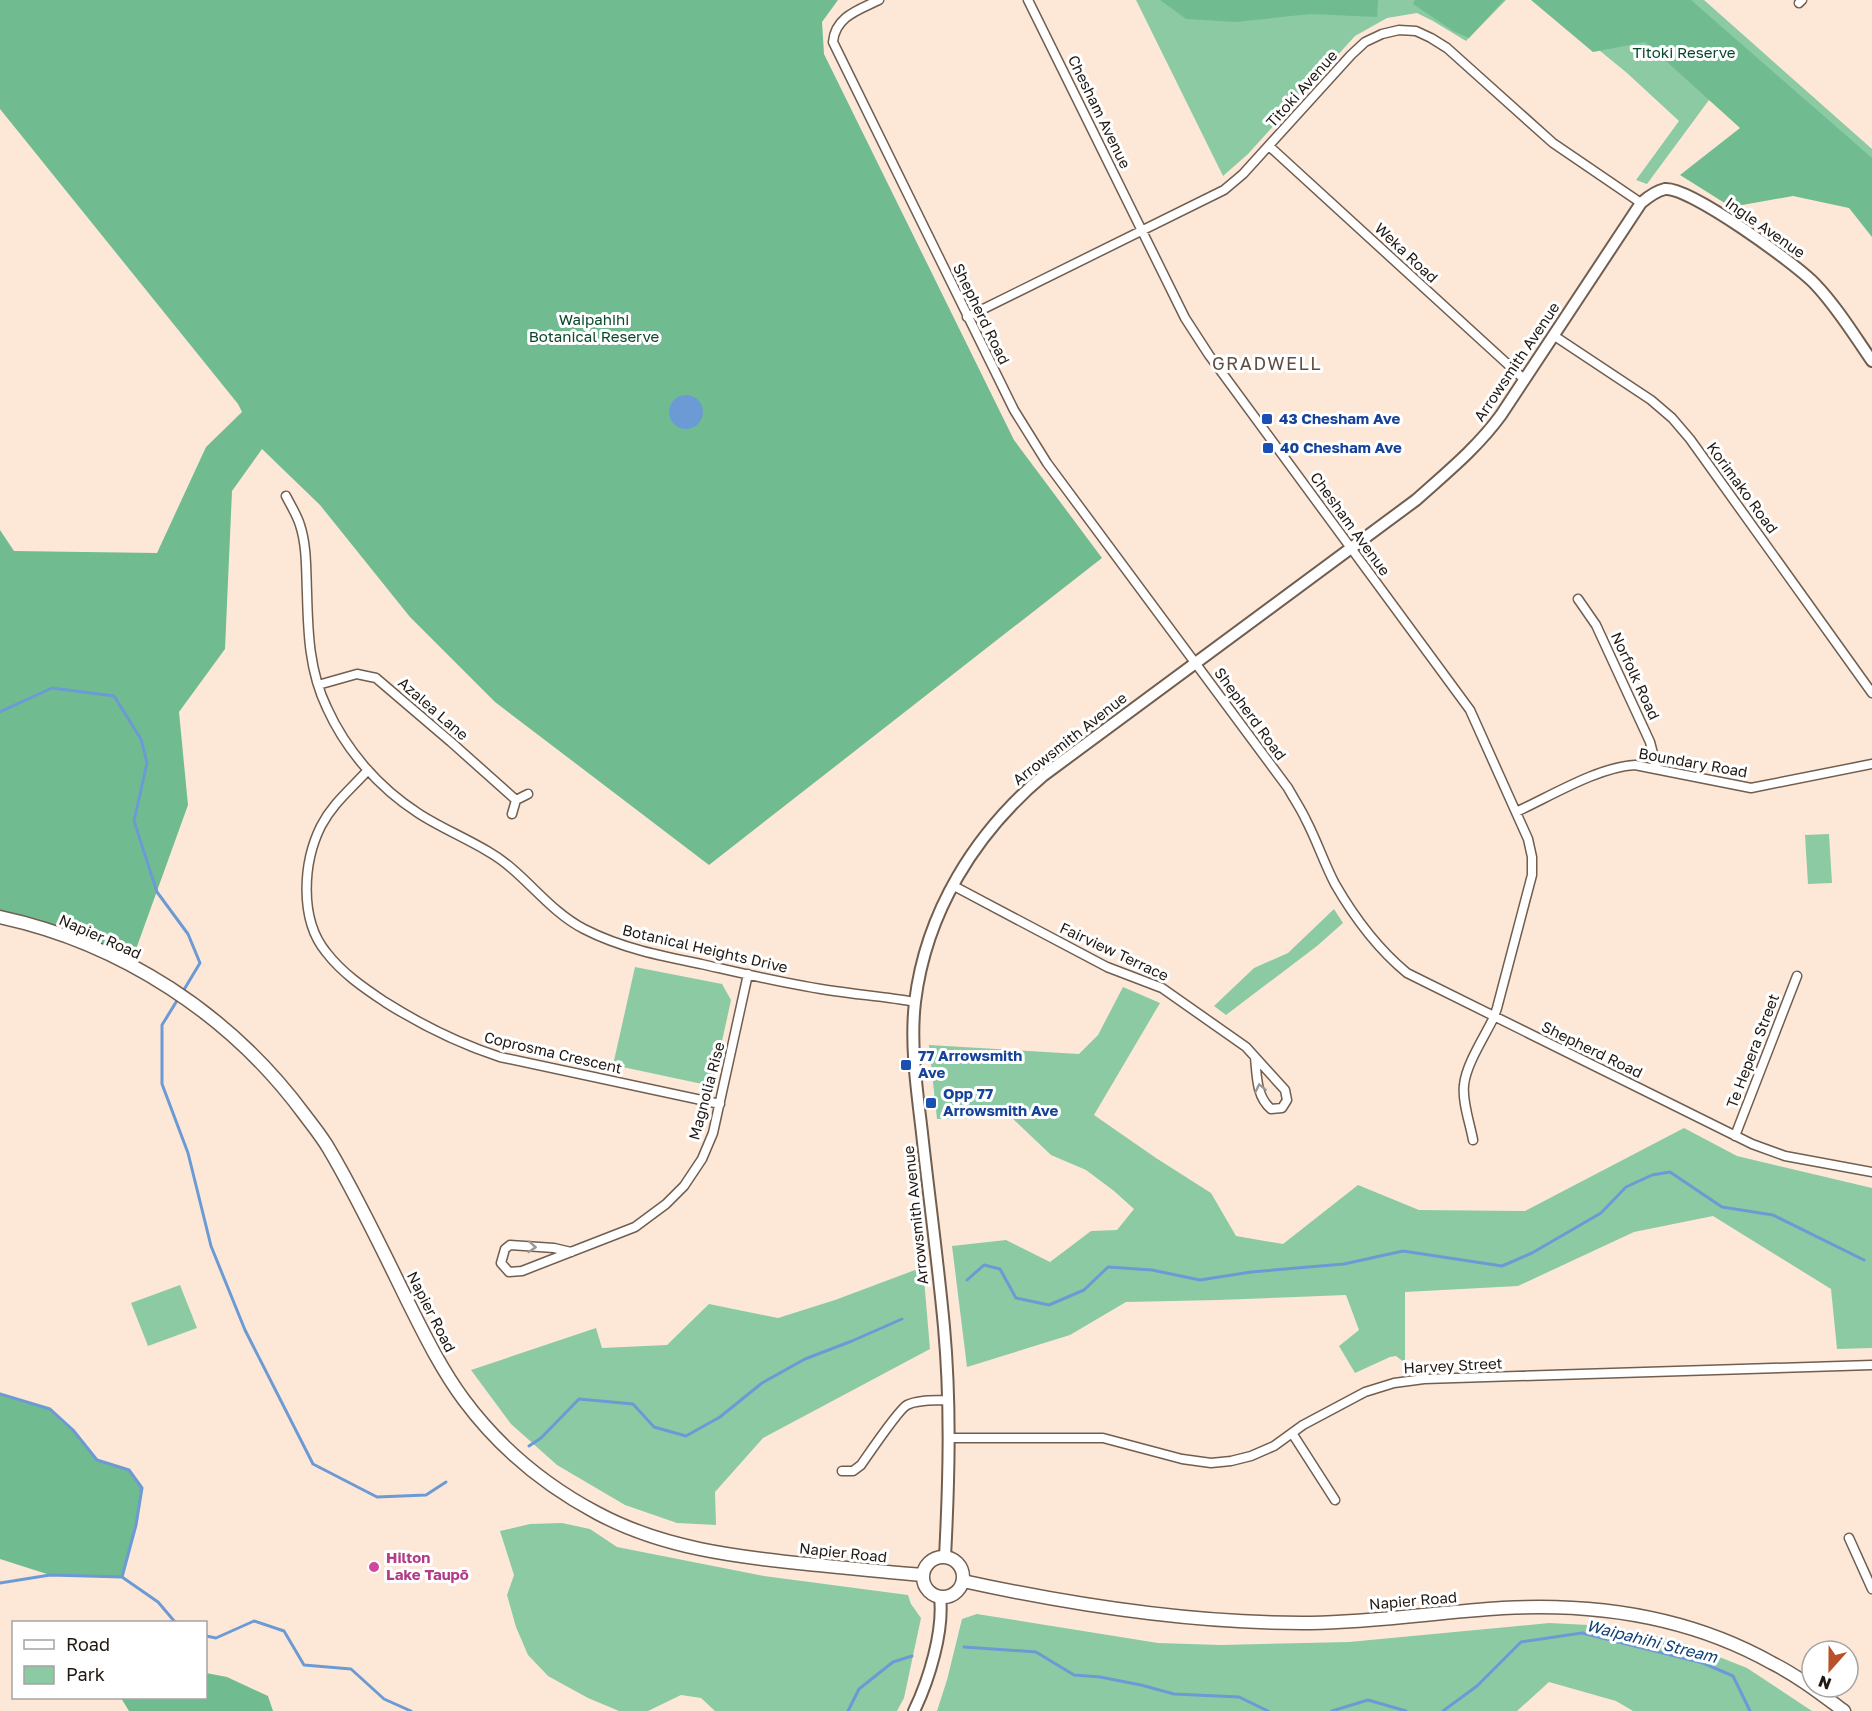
<svg xmlns="http://www.w3.org/2000/svg" width="1872" height="1711" font-family="'Golos Text',sans-serif">
<rect width="100%" height="100%" fill="#fde8d8"/>
<!-- green -->
<path fill="#8ccaa4" d="M 1136,0 L 1506,0 L 1466,41 L 1433,21 L 1417,13 L 1387,18 L 1355,36 L 1248,154 L 1223,176 Z
M 1538,0 L 1704,0 L 1872,149 L 1872,224 L 1709,100 L 1647,184 L 1636,180 L 1679,121 L 1627,73 Z
M 1829,834 L 1832,883 L 1808,884 L 1805,835 Z
M 1334,909 L 1343,923 L 1317,946 L 1226,1015 L 1214,1006 L 1254,968 L 1288,953 Z
M 635,967 L 722,984 L 731,1000 L 714,1078 L 707,1085 L 613,1065 Z
M 1123,987 L 1160,1003 L 1094,1115 L 1156,1158 L 1211,1193 L 1236,1236 L 1283,1244 L 1358,1185 L 1419,1210 L 1525,1211 L 1684,1128 L 1737,1156 L 1872,1188 L 1872,1348 L 1837,1349 L 1831,1289 L 1713,1216 L 1634,1232 L 1518,1286 L 1405,1292 L 1405,1363 L 1396,1356 L 1390,1357 L 1355,1373 L 1339,1346 L 1359,1330 L 1346,1295 L 1218,1300 L 1126,1302 L 1070,1335 L 967,1367 L 952,1246 L 1006,1240 L 1050,1262 L 1091,1231 L 1117,1230 L 1134,1209 L 1114,1191 L 1086,1170 L 1051,1155 L 1011,1117 L 937,1119 L 929,1045 L 1079,1054 L 1098,1035 Z
M 923,1267 L 930,1349 L 763,1438 L 715,1492 L 716,1525 L 677,1523 L 625,1505 L 557,1465 L 511,1424 L 471,1370 L 596,1328 L 602,1348 L 667,1345 L 709,1304 L 778,1318 L 835,1300 Z
M 180,1285 L 197,1328 L 148,1346 L 131,1303 Z
M 562,1523 L 590,1529 L 617,1547 L 764,1576 L 908,1595 L 911,1604 L 921,1618 L 904,1698 L 897,1711 L 715,1711 L 701,1698 L 681,1695 L 648,1711 L 619,1711 L 588,1698 L 548,1676 L 528,1655 L 516,1627 L 507,1595 L 514,1575 L 500,1531 L 530,1524 Z
M 977,1614 L 1158,1643 L 1221,1645 L 1349,1642 L 1549,1623 L 1608,1626 L 1679,1641 L 1747,1668 L 1812,1711 L 1633,1711 L 1616,1701 L 1549,1682 L 1517,1711 L 937,1711 L 947,1680 L 962,1619 Z"/>
<!-- forest -->
<path fill="#70bc90" d="M 0,0 L 838,0 L 822,22 L 824,54 L 1014,440 L 1102,558 L 709,865 L 495,702 L 410,617 L 320,505 L 262,449 L 232,491 L 225,649 L 179,712 L 188,805 L 131,963 L 0,917 L 0,530 L 14,551 L 157,553 L 206,447 L 242,412 L 238,404 L 0,109 Z
M 1160,0 L 1378,0 L 1377,17 L 1311,14 L 1236,22 L 1186,19 Z
M 1415,0 L 1504,0 L 1469,38 L 1453,31 L 1413,4 Z
M 1531,0 L 1691,0 L 1872,158 L 1872,237 L 1849,208 L 1793,196 L 1731,207 L 1680,175 L 1740,128 L 1645,42 L 1593,52 Z
M 0,1394 L 50,1409 L 73,1430 L 97,1460 L 129,1470 L 142,1488 L 136,1526 L 122,1577 L 50,1575 L 0,1559 Z
M 206,1673 L 227,1677 L 268,1696 L 273,1711 L 129,1711 L 121,1698 L 206,1698 Z"/>
<!-- water -->
<path fill="#6c9ad4" d="M669 412a17 17 0 1 1 34 0a17 17 0 1 1-34 0Z"/>
<g fill="none" stroke-linecap="round" stroke-linejoin="round">
<!-- stream -->
<path stroke="#6c9ad4" stroke-width="3" d="M 0,712 L 52,688 L 114,696 L 141,739 L 147,763 L 134,821 L 157,892 L 188,934 L 200,963 L 182,993
M 178,999 L 162,1025 L 162,1084 L 188,1153 L 211,1246 L 245,1330 L 313,1464 L 377,1497 L 426,1495 L 446,1482
M 967,1280 L 984,1265 L 1000,1269 L 1016,1298 L 1049,1305 L 1084,1290 L 1108,1267 L 1152,1270 L 1200,1280 L 1251,1272 L 1344,1264 L 1403,1251 L 1502,1266 L 1532,1253 L 1601,1213 L 1626,1187 L 1652,1175 L 1670,1172 L 1722,1207 L 1773,1215 L 1864,1260
M 0,1394 L 50,1409 L 73,1430 L 97,1460 L 129,1470 L 142,1488 L 136,1525 L 122,1577
M 529,1446 L 541,1438 L 579,1399 L 633,1404 L 654,1427 L 686,1436 L 720,1417 L 762,1383 L 805,1359 L 852,1341 L 902,1319
M 0,1583 L 50,1575 L 122,1577 L 158,1602 L 175,1622
M 206,1636 L 216,1638 L 254,1621 L 284,1631 L 304,1665 L 351,1669 L 384,1699 L 411,1711
M 964,1647 L 1036,1652 L 1074,1675 L 1100,1677 L 1141,1685 L 1174,1694 L 1239,1697 L 1268,1711
M 848,1711 L 859,1689 L 893,1662 L 912,1656
M 1332,1711 L 1368,1700 L 1406,1711
M 1443,1711 L 1477,1686 L 1521,1642 L 1582,1633 L 1703,1663 L 1733,1676 L 1750,1711"/>
<!-- minor casing -->
<g stroke="#705e50" stroke-width="11">
<path id="minor" d="M 879,0 C 858,10 835,17 833,42 L 1014,410 L 1047,463 L 1288,788 C 1294,799 1301,809 1306,820 C 1317,841 1324,863 1335,884 C 1354,917 1378,949 1407,973 L 1752,1144 L 1785,1156 L 1872,1172
M 1028,0 L 1185,318 L 1209,355 L 1470,710 L 1528,839 L 1532,857 L 1532,875 L 1497,1008 L 1494,1017 C 1485,1036 1466,1064 1464,1085 C 1462,1102 1470,1123 1473,1140
M 1799,3 L 1802,0
M 1269,146 L 1525,380
M 967,317 L 1224,190 L 1243,174 L 1351,55 L 1365,42 L 1382,34 L 1399,30 L 1416,31 L 1431,38 L 1447,48 L 1553,143 L 1641,203
M 1553,335 L 1651,400 L 1672,418 L 1690,439 L 1872,693
M 286,496 C 291,506 297,515 300,525 C 307,546 306,571 307,593 C 308,632 309,671 327,708 C 346,750 378,787 418,813 C 439,827 466,838 489,852 C 524,872 547,910 584,929 C 621,948 661,956 701,964 C 745,974 790,985 834,991 C 861,995 889,997 915,1002
M 1578,599 L 1596,625 L 1650,742 L 1657,769
M 318,685 L 357,674 L 376,678 L 451,742 L 516,800 L 512,814
M 368,770 C 351,789 333,803 321,826 C 303,862 299,919 326,952 C 342,973 364,988 385,1002 C 423,1026 457,1043 500,1057 L 720,1104
M 516,800 L 528,794
M 1516,812 C 1551,796 1598,767 1635,765 L 1751,788 L 1872,764
M 952,885 L 1107,967 L 1162,988 L 1246,1047 L 1285,1090 L 1287,1100 L 1282,1108 L 1271,1109 C 1256,1096 1257,1076 1255,1057
M 1735,1136 L 1797,976
M 571,1252 L 554,1248 L 510,1245 L 505,1249 L 501,1263 L 509,1272 L 522,1271 L 635,1227 L 666,1204 L 684,1186 L 702,1159 L 713,1133 L 748,974
M 1292,1433 L 1335,1500
M 949,1438 L 1103,1438 L 1182,1459 L 1211,1463 L 1231,1461 L 1251,1456 L 1274,1446 L 1303,1425 L 1365,1392 L 1394,1383 L 1424,1379 L 1872,1365
M 842,1471 L 853,1471 L 861,1465 C 868,1455 899,1409 907,1405 C 919,1399 936,1401 949,1400
M 1849,1538 L 1872,1589"/>
</g>
<!-- tertiary casing -->
<g stroke="#705e50" stroke-width="14">
<path id="tertiary" d="M 945,1557 C 949,1480 951,1404 944,1327 C 938,1262 929,1197 922,1133 C 917,1090 910,1045 915,1002 C 926,912 975,833 1044,775 L 1416,500 C 1446,473 1477,448 1501,415 L 1641,203 C 1648,197 1656,191 1665,189 C 1689,186 1796,264 1815,284 C 1837,307 1854,335 1872,361
M 914,1711 C 929,1680 944,1631 940,1597"/>
</g>
<!-- secondary casing -->
<g stroke="#705e50" stroke-width="15">
<path id="secondary" d="M 0,917 C 121,943 231,1015 304,1114 C 313,1126 322,1137 329,1149 C 358,1198 382,1249 407,1300 C 424,1334 441,1369 464,1400 C 499,1447 546,1486 597,1513 C 662,1548 736,1557 808,1564 C 847,1568 885,1572 923,1575
M923 1577a20 20 0 1 1 40 0a20 20 0 1 1-40 0Z
M 963,1581 C 1077,1606 1194,1624 1311,1623 C 1375,1622 1439,1612 1503,1608 C 1595,1603 1690,1617 1772,1663 C 1798,1676 1821,1694 1844,1711"/>
</g>
<!-- minor -->
<use href="#minor" stroke="#fff" stroke-width="8"/>
<!-- tertiary -->
<use href="#tertiary" stroke="#fff" stroke-width="10"/>
<!-- secondary -->
<use href="#secondary" stroke="#fff" stroke-width="12"/>
</g>
<!-- one-way arrows -->
<defs><path id="oneway-chevron" d="M-2-3.5L2.5 0L-2 3.5" fill="none" stroke-width="1.6" stroke-linecap="round" stroke-linejoin="round" transform="scale(1.5)"/></defs>
<g stroke="#9b9895">
<use href="#oneway-chevron" transform="translate(1260 1088) rotate(-102)"/>
<use href="#oneway-chevron" transform="translate(532 1247) rotate(4)"/>
</g>
<!-- markers -->
<g fill="#1a4fb4" stroke="#fff" stroke-width="2">
<rect x="1261" y="413" width="12" height="12" rx="3"/>
<rect x="1262" y="442" width="12" height="12" rx="3"/>
<rect x="900" y="1059" width="12" height="12" rx="3"/>
<rect x="925" y="1097" width="12" height="12" rx="3"/>
</g>
<circle fill="#d1479c" stroke="#fff" stroke-width="2" cx="374" cy="1567" r="6"/>
<g text-anchor="middle" stroke-width="6" stroke-linejoin="round" paint-order="stroke">
<!-- park labels -->
<g font-size="15" fill="#09472a" stroke="#fff">
<text x="1684" y="58">Titoki Reserve</text>
<text x="594" y="325">Waipahihi<tspan x="594" dy="17">Botanical Reserve</tspan></text>
</g>
<!-- street labels -->
<g font-size="15" fill="#201913" stroke="#fff">
<text transform="translate(1302 89) rotate(-48)" y="5">Titoki Avenue</text>
<text transform="translate(1099 112) rotate(64)" y="5">Chesham Avenue</text>
<text transform="translate(1765 228) rotate(35)" y="5">Ingle Avenue</text>
<text transform="translate(1406 253) rotate(43)" y="5">Weka Road</text>
<text transform="translate(981 314) rotate(64)" y="5">Shepherd Road</text>
<text transform="translate(1517 362) rotate(-56)" y="5">Arrowsmith Avenue</text>
<text transform="translate(1742 488) rotate(54)" y="5">Korimako Road</text>
<text transform="translate(1350 524) rotate(54)" y="5">Chesham Avenue</text>
<text transform="translate(1635 676) rotate(65)" y="5">Norfolk Road</text>
<text transform="translate(433 709) rotate(41)" y="5">Azalea Lane</text>
<text transform="translate(1250 714) rotate(54)" y="5">Shepherd Road</text>
<text transform="translate(1070 739) rotate(-38)" y="5">Arrowsmith Avenue</text>
<text transform="translate(1693 763) rotate(10)" y="5">Boundary Road</text>
<text transform="translate(100 937) rotate(24)" y="5">Napier Road</text>
<text transform="translate(705 949) rotate(13)" y="5">Botanical Heights Drive</text>
<text transform="translate(1114 952) rotate(25)" y="5">Fairview Terrace</text>
<text transform="translate(1592 1050) rotate(26)" y="5">Shepherd Road</text>
<text transform="translate(1753 1051) rotate(-69)" y="5">Te Hepera Street</text>
<text transform="translate(553 1053) rotate(13)" y="5">Coprosma Crescent</text>
<text transform="translate(707 1091) rotate(-75)" y="5">Magnolia Rise</text>
<text transform="translate(916 1215) rotate(-96)" y="5">Arrowsmith Avenue</text>
<text transform="translate(431 1312) rotate(63)" y="5">Napier Road</text>
<text transform="translate(1453 1366) rotate(-3)" y="5">Harvey Street</text>
<text transform="translate(843 1553) rotate(6)" y="5">Napier Road</text>
<text transform="translate(1413 1601) rotate(-5)" y="5">Napier Road</text>
</g>
<!-- transit labels -->
<g font-size="15" font-weight="bold" fill="#164399" stroke="#fff" text-anchor="start">
<text x="1279" y="424">43 Chesham Ave</text>
<text x="1280" y="453">40 Chesham Ave</text>
<text x="918" y="1061">77 Arrowsmith<tspan x="918" dy="17">Ave</tspan></text>
<text x="943" y="1099">Opp 77<tspan x="943" dy="17">Arrowsmith Ave</tspan></text>
</g>
<!-- hotel labels -->
<g font-size="15" font-weight="bold" fill="#b23c85" stroke="#fff" text-anchor="start">
<text x="386" y="1563">Hilton<tspan x="386" dy="17">Lake Taupō</tspan></text>
</g>
<!-- water labels -->
<g font-size="16" font-style="italic" fill="#104075" stroke="#fff">
<text transform="translate(1652 1641) rotate(14)" y="6">Waipahihi Stream</text>
</g>
<!-- quarter labels -->
<g font-size="18" letter-spacing="1.5" fill="#5f4e41" stroke="#fff">
<text x="1267" y="370">GRADWELL</text>
</g>
</g>
<!-- legend -->
<rect x="12" y="1621" width="195" height="78" fill="#ffffff" stroke="#a6a3a1" stroke-width="1.5"/>
<rect x="24" y="1640" width="30" height="9" fill="#ffffff" stroke="#a6a3a1" stroke-width="1.5"/>
<text x="66" y="1651" font-size="18" fill="#201913">Road</text>
<rect x="24" y="1666" width="30" height="18" fill="#8ccaa4" stroke="#a6a3a1" stroke-width="1.5"/>
<text x="66" y="1681" font-size="18" fill="#201913">Park</text>
<!-- north arrow -->
<g transform="translate(1830 1669) rotate(201)"><circle r="28" fill="#ffffff" stroke="#a6a3a1" stroke-width="1.5"/>
<path d="M0-4.5L10 22L0 15L-10 22Z" fill="#b85129"/>
<text y="-9" font-size="16" font-weight="bold" text-anchor="middle" fill="#201913">N</text>
</g>
</svg>
